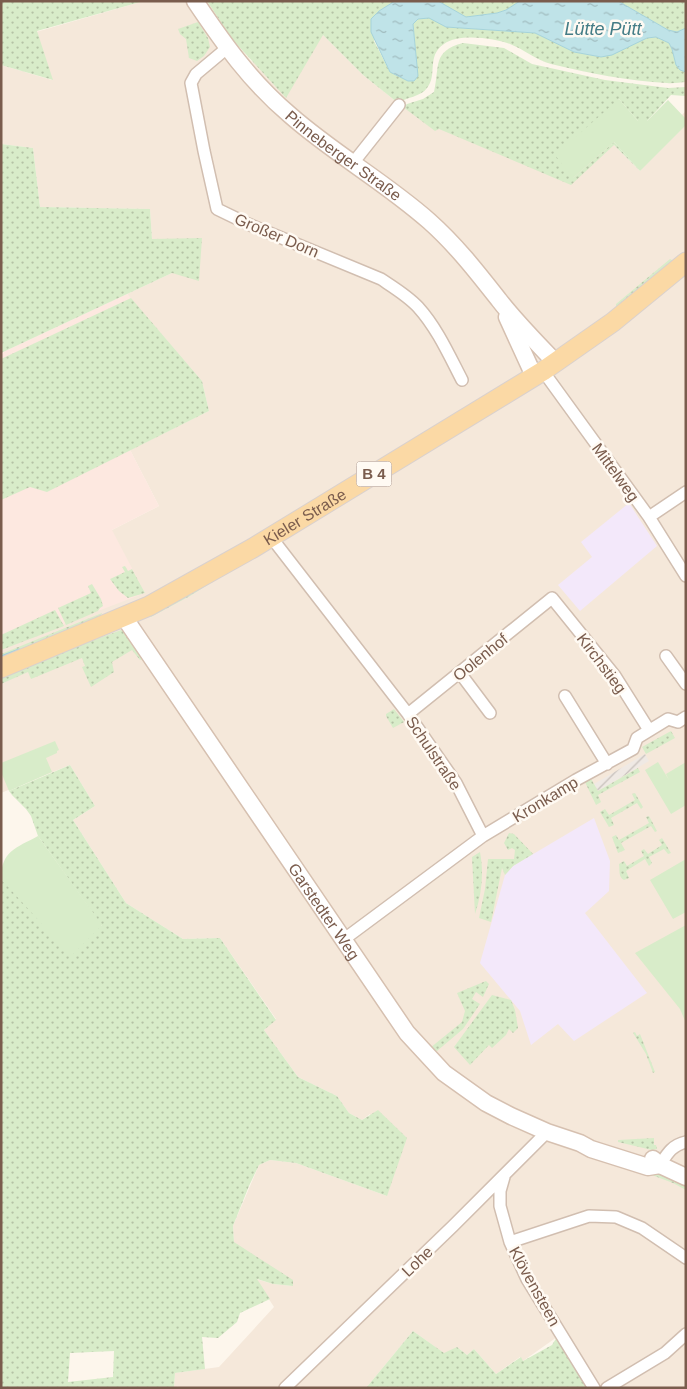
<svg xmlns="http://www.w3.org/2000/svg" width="687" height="1389" font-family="Arial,sans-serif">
<defs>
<pattern id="industrial-furrows" width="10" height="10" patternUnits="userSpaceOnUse" patternTransform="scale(1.25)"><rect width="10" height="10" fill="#efe9e4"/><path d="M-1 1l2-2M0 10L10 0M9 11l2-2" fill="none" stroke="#c7c0bb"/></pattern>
<pattern id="grass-dots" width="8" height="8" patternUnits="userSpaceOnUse" patternTransform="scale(1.25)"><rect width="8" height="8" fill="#d8ecc9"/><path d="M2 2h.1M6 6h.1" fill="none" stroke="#b4c2a5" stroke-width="1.8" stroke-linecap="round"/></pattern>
<pattern id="water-ripples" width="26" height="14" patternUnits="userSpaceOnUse" patternTransform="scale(1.25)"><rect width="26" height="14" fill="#bfe3e8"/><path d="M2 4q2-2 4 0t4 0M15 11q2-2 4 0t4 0" fill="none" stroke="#a0bbbe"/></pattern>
</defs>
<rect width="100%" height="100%" fill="#fdf6ec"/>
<!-- residential -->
<path fill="#f5e8da" d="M 144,1 L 207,1 L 232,39 L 253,63 L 323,35 L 363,75 L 403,107 L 439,129 L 614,145 L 640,171 L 674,122 L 686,111 L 686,1388 L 587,1388 L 557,1337 L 523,1361 L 520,1357 L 496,1374 L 474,1349 L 467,1355 L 457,1347 L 445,1354 L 413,1331 L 366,1388 L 174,1388 L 175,1373 L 219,1367 L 274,1307 L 256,1279 L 273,1284 L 293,1286 L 234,1243 L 233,1226 L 259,1165 L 270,1160 L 296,1163 L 387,1196 L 370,1114 L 362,1120 L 349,1113 L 337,1096 L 298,1077 L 264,1030 L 276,1019 L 220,938 L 183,939 L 126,903 L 73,820 L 95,806 L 70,765 L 1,793 L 1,648 L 112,530 L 159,506 L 130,450 L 209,411 L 202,381 L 127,294 L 172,273 L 152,239 L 150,209 L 40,207 L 33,148 L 1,144 L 1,65 L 52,80 L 36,32 Z"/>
<!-- commercial -->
<path fill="#fde8e0" d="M 127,294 L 202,381 L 130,450 L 159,506 L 112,530 L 145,593 L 1,648 L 1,353 Z"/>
<!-- industrial -->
<path fill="url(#industrial-furrows)" d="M 645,754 L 649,761 L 598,791 L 594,784 Z"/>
<!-- education -->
<path fill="#f3e8fa" d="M 629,503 L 657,546 L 580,611 L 558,585 L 592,557 L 581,542 Z
M 594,818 L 610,861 L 609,891 L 585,913 L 647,993 L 574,1041 L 558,1024 L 531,1045 L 520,1011 L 480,963 L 505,875 L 513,866 Z"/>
<!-- grass -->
<path fill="url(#grass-dots)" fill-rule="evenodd" d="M 1,1 L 144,1 L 37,31 L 53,80 L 1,65 Z
M 207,1 L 395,1 L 379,11 L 374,41 L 390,72 L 408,81 L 418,76 L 413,24 L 418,19 L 429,17 L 446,27 L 535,33 L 574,52 L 601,57 L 647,38 L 656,37 L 669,43 L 672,49 L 676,65 L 680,70 L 686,72 L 686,82 C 680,82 673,84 667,83 C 629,81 588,73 551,64 C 536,60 525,50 510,44 C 494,38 459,33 444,44 C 426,56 438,75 427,88 C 421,97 406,97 398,103 L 363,75 L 323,35 L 286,98 L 232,39 Z
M 437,1 L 520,1 L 506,10 L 497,13 L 466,17 Z
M 618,1 L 686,1 L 686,28 L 677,32 L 668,30 Z
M 198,22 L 208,38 L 210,47 L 204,56 L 197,61 L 189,58 L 186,39 L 180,34 L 178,29 Z
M 463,43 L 504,48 L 532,64 L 605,80 L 668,88 L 686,87 L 686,96 L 671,95 L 647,121 L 638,121 L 619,99 L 573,178 L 614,142 L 640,171 L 614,145 L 571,185 L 439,129 L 435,131 L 403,107 L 407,104 L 423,99 L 434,92 C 440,66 432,51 463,43 Z
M 1,144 L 33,148 L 40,207 L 150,209 L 152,239 L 202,238 L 199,281 L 172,273 L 1,353 Z
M 670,259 L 672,260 L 673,263 L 616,307 L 616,304 Z
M 131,298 L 202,381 L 209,411 L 47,492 L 30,487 L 1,500 L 1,359 Z
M 125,566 L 128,571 L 132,569 L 145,593 L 128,598 L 119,591 L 110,579 L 125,572 L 122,567 Z
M 235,568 L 190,596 L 151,617 L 149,616 Z
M 92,584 L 101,599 L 103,606 L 100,608 L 98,611 L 66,625 L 58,608 L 91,593 L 88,586 Z
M 55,610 L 64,626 L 1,650 L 1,635 Z
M 102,613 L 99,618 L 1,662 L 1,654 Z
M 121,630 L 127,633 L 144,658 L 140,660 L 132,650 L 112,662 L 114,672 L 91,687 L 82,667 L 85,666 L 82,658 L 31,679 L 28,672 L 1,684 L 1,675 Z
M 394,709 L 404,722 L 393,728 L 386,716 L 386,714 Z
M 671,731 L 675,738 L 646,754 L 642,747 Z
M 70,765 L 95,806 L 73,820 L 126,903 L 183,939 L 220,938 L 276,1020 L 264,1030 L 298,1077 L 337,1096 L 349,1113 L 362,1120 L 378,1110 L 407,1138 L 387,1196 L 296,1163 L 270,1160 L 259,1165 L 249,1186 L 233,1226 L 234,1242 L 293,1280 L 293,1286 L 273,1284 L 257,1279 L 270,1299 L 240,1313 L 237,1322 L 218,1338 L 202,1337 L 205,1369 L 175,1373 L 174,1388 L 1,1388 L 1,879 L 8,885 L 102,926 L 38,836 L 31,816 L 26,809 L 12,795 L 9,791 ZM 114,1351 L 113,1377 L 68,1382 L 70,1353 Z
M 638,768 L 640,772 L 598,795 L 601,802 L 596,805 L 584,780 L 590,777 L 598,791 Z
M 635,793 L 643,807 L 641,809 L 637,803 L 611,818 L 614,825 L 609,827 L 600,812 L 605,809 L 609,815 L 635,800 L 632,794 Z
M 649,816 L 657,831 L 655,832 L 651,826 L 621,843 L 625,850 L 618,853 L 612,837 L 616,835 L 619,840 L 649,823 L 646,817 Z
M 509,833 L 514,834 L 533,854 L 513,866 L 505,875 L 502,868 L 491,922 L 479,918 L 485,889 L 488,859 L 514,859 L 515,850 L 512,848 L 508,850 L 504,843 Z
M 662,838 L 671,853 L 668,854 L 664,849 L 649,857 L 652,863 L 649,866 L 645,859 L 626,871 L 629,878 L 624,880 C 618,877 620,870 619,864 L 624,861 L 627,866 L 644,856 L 641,851 L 644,849 L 648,854 L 662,845 L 659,840 Z
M 480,852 C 484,873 482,893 475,914 L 472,857 Z
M 486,981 L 489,984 L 483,997 L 476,992 L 472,999 L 480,1004 L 463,1029 L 437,1051 L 433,1050 L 430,1048 L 462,1022 L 465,1011 L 457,993 Z
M 492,995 L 511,1000 L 515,1010 L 518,1028 L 513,1033 L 509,1029 L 506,1035 L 492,1048 L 489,1045 L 470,1065 L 454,1047 Z
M 635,1032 L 637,1036 L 640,1034 L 655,1072 L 653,1073 L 646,1054 L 635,1036 L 633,1033 Z
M 654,1138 L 654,1145 L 656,1145 L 657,1149 L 652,1150 L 618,1142 L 618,1140 Z
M 637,1167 L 686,1183 L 686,1190 L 673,1183 L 636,1169 Z
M 413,1331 L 444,1353 L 457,1347 L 467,1355 L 474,1349 L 496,1374 L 521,1357 L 523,1361 L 552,1345 L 557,1337 L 587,1388 L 366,1388 Z"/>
<!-- park -->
<path fill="#d8ecc9" d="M 619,99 L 638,121 L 643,117 L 647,121 L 668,100 L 686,119 L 686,125 L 640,171 L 614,142 L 573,178 L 555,155 Z
M 55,741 L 59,750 L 57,751 L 57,753 L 46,758 L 52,772 L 9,791 L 1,772 L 1,763 Z
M 658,762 L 669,780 L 666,774 L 686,762 L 686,805 L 671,814 L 645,770 Z
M 38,836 L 102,925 L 71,956 L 1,879 C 1,851 16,848 38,836 Z
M 686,859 L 686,912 L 673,919 L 650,880 Z
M 686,925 L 686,1023 L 680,1009 L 635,953 Z"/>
<!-- water -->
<path fill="url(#water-ripples)" stroke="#a5d3da" d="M 395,1 L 438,1 L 466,17 L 497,13 L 506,10 L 520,1 L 618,1 L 668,30 L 677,32 L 686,28 L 686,72 L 680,70 L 676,65 L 672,49 L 669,43 L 656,37 L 647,38 L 612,55 L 601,57 L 574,52 L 535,33 L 446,27 L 429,18 L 418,19 L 413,24 L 418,76 L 414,81 L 408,81 L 390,72 L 371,32 L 371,19 L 379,11 Z"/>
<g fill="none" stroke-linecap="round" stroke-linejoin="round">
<!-- stream -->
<path stroke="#a5d3da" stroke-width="3" d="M 1,657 L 19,650"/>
<!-- street casing -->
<g stroke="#d1beb0" stroke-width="14">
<path id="street" d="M 227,48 L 196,74 L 191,83 L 204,151 L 217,209 L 248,224 L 381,279 C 393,287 408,296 418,307 C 437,328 449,355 462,380
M 353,163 L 399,105
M 543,371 L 649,517 L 686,576
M 649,517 L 686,492
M 271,537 L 408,714 L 456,783 L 483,836
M 666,656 L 686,684
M 460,673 L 490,713
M 565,696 L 607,764
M 408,714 L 552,598 L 615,676 L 649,730
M 343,940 L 483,836 L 576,780 L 633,749 L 637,738 L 668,719 L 678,722 L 686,717
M 660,1165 C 667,1154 672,1145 686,1142
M 504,1177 L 500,1191 L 500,1206 L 510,1242 L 527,1279 L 594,1388
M 510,1242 L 589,1216 L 616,1217 L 642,1228 L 686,1258
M 285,1388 L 453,1226 L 547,1132
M 607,1388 L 665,1353 L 686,1334"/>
</g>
<!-- secondary casing -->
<g stroke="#d6c0b0" stroke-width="19">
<g id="secondary">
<path id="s1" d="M 195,1 C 224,44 250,81 290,115 C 333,153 385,182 429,221 C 456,245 477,272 499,300 C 516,322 536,342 555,362"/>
<path d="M 507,317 L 534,376"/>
<path id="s2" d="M 124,617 L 407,1033 L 444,1073 L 486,1103 L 511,1116 L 547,1132 L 580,1143 L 591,1149 L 648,1167 L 660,1165"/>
<path d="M 653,1159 L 660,1165 L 686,1177"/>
</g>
</g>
<!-- primary casing -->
<g stroke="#dad1cd" stroke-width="21">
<g id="primary">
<path id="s3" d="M 1,668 L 149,606 L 253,548 L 543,371 L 613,322 L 686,262"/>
</g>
</g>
<!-- street -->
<use href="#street" stroke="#fff" stroke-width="11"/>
<!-- secondary -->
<use href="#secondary" stroke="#fff" stroke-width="16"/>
<!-- primary -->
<use href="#primary" stroke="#fbd9a5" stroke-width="19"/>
</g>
<g text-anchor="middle" stroke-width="5" stroke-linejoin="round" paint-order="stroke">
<!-- shield labels -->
<rect fill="#fffaf3" stroke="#a28b7f" stroke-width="1" x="356.5" y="461.5" width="35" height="25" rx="4"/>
<g font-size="15" font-weight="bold" fill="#7a5c4d">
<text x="374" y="479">B 4</text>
</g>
<!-- street labels -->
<g font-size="16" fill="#7a5c4d" stroke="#fffaf3">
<text dy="6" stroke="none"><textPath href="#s1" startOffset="216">Pinneberger Straße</textPath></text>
<text transform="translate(277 235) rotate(23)" y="6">Großer Dorn</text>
<text transform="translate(616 472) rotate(54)" y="6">Mittelweg</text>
<text dy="6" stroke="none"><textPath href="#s3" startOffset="340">Kieler Straße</textPath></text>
<text transform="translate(480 657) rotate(-39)" y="6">Oolenhof</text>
<text transform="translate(602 663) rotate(53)" y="6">Kirchstieg</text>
<text transform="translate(434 753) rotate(56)" y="6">Schulstraße</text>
<text transform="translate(545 799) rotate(-31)" y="6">Kronkamp</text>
<text dy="6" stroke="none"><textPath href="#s2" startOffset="356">Garstedter Weg</textPath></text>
<text transform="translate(417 1261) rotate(-44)" y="6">Lohe</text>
<text transform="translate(535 1286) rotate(61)" y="6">Klövensteen</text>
</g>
<!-- water labels -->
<g font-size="18" font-style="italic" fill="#437c86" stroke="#fffaf3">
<text x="603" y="35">Lütte Pütt</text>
</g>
</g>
<!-- border -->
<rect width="687" height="1389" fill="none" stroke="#7a5c4d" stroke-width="5"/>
</svg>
